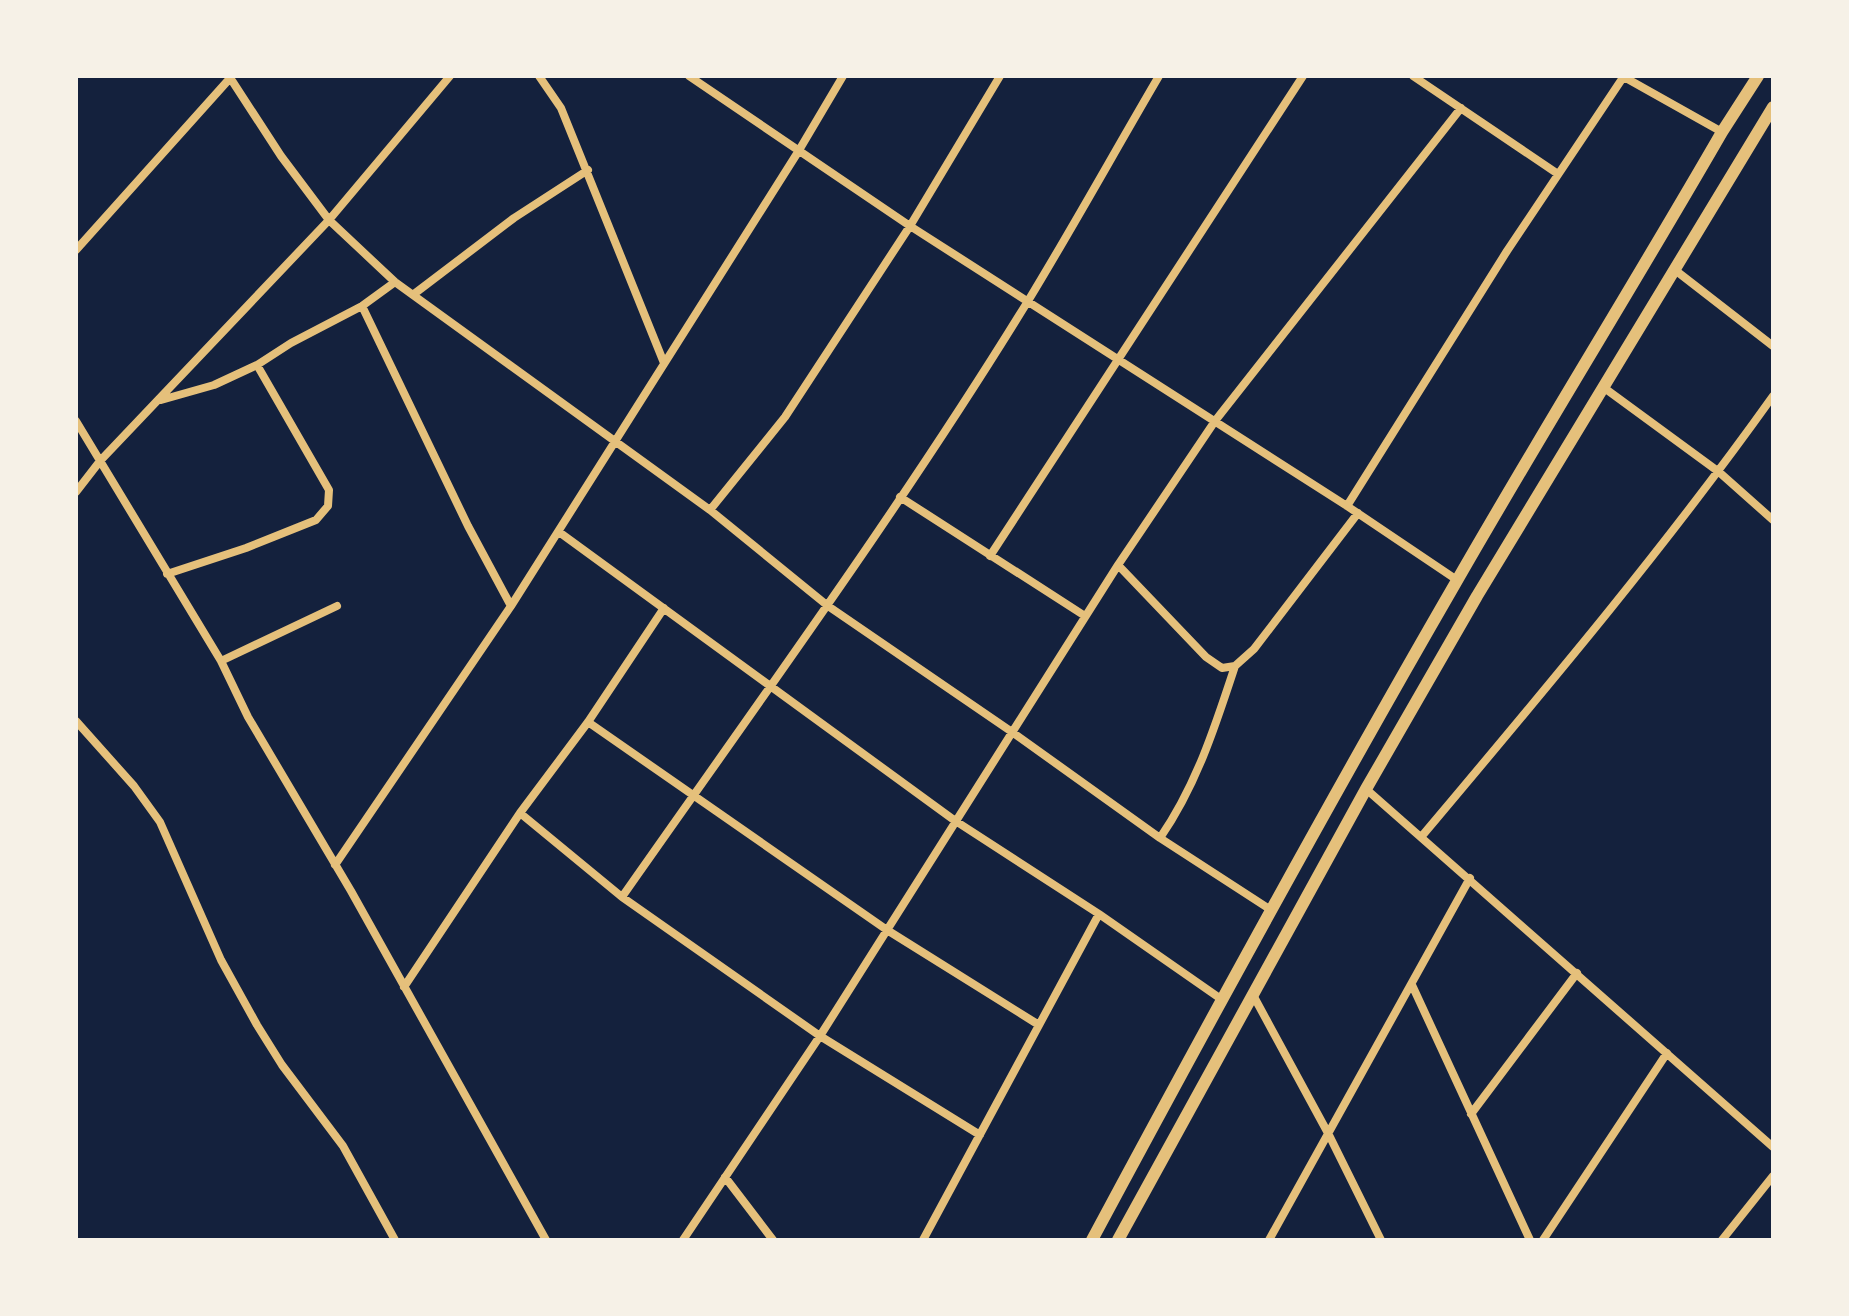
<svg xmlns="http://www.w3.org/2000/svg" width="1849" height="1316" font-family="Cabin,sans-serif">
<rect width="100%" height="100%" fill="#14213d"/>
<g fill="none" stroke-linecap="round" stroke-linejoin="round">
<!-- minor -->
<path stroke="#e5c07b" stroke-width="8" d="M 229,76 L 281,156 L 329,220 L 395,282 L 710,510 L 828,606 L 1012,732 L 1160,838 L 1271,910
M 539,76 L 561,108 L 664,363
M 689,76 L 910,226 L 1347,506 L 1457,580
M 1413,76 L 1558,174
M 1624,77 L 1722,132
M 76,250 L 232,76
M 1675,270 L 1773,346
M 414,294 L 514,218 L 588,170
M 362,306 L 468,526 L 511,606
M 1603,387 L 1719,472 L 1773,520
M 161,400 L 214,385 L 257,365 L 291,343 L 362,306 L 395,282
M 76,421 L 221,661 L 248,717 L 351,891 L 546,1240
M 76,492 L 100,461 L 329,220 L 450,76
M 900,497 L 1085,616
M 1347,506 L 1507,251 L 1624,76
M 710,510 L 785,417 L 910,226 L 1000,76
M 559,532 L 954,820 L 1099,914 L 1221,999
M 990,556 L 1303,76
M 1118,565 L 1206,657 L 1222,668 L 1235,666 L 1254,649 L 1358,513
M 167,574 L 246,548 L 316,520 L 328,506 L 329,490 L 257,365
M 221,661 L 337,606
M 76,721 L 134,786 L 160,822 L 221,960 L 257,1025 L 282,1065 L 343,1146 L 395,1240
M 588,722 L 887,930 L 1039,1025
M 1366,789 L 1773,1147
M 520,813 L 622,897 L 820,1036 L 980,1135
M 1422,836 C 1543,692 1664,549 1773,396
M 1160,838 C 1196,786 1215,727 1235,666
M 335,865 L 511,606 L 798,152 L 843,76
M 622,897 C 760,700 902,506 1028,301 C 1073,227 1115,151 1159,76
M 1412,985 L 1530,1240
M 404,987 L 520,813 L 588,722 L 664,608
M 1253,995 L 1329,1135 L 1381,1240
M 1471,1114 L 1577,973
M 725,1177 L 773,1240
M 683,1240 L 820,1036 L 1118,565 L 1215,421 L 1461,108
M 923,1240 L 1099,914
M 1269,1240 L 1470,878
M 1543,1240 L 1667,1053
M 1722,1240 L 1773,1176"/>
<!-- secondary -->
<path stroke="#e5c07b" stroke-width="12" d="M 1092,1240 C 1210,1020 1330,800 1455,584 C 1542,432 1635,283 1722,132 L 1758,76
M 1118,1240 L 1366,789 L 1477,596 L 1773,107"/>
</g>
<!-- border -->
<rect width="1849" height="1316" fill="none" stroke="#f6f1e7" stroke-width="156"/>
</svg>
